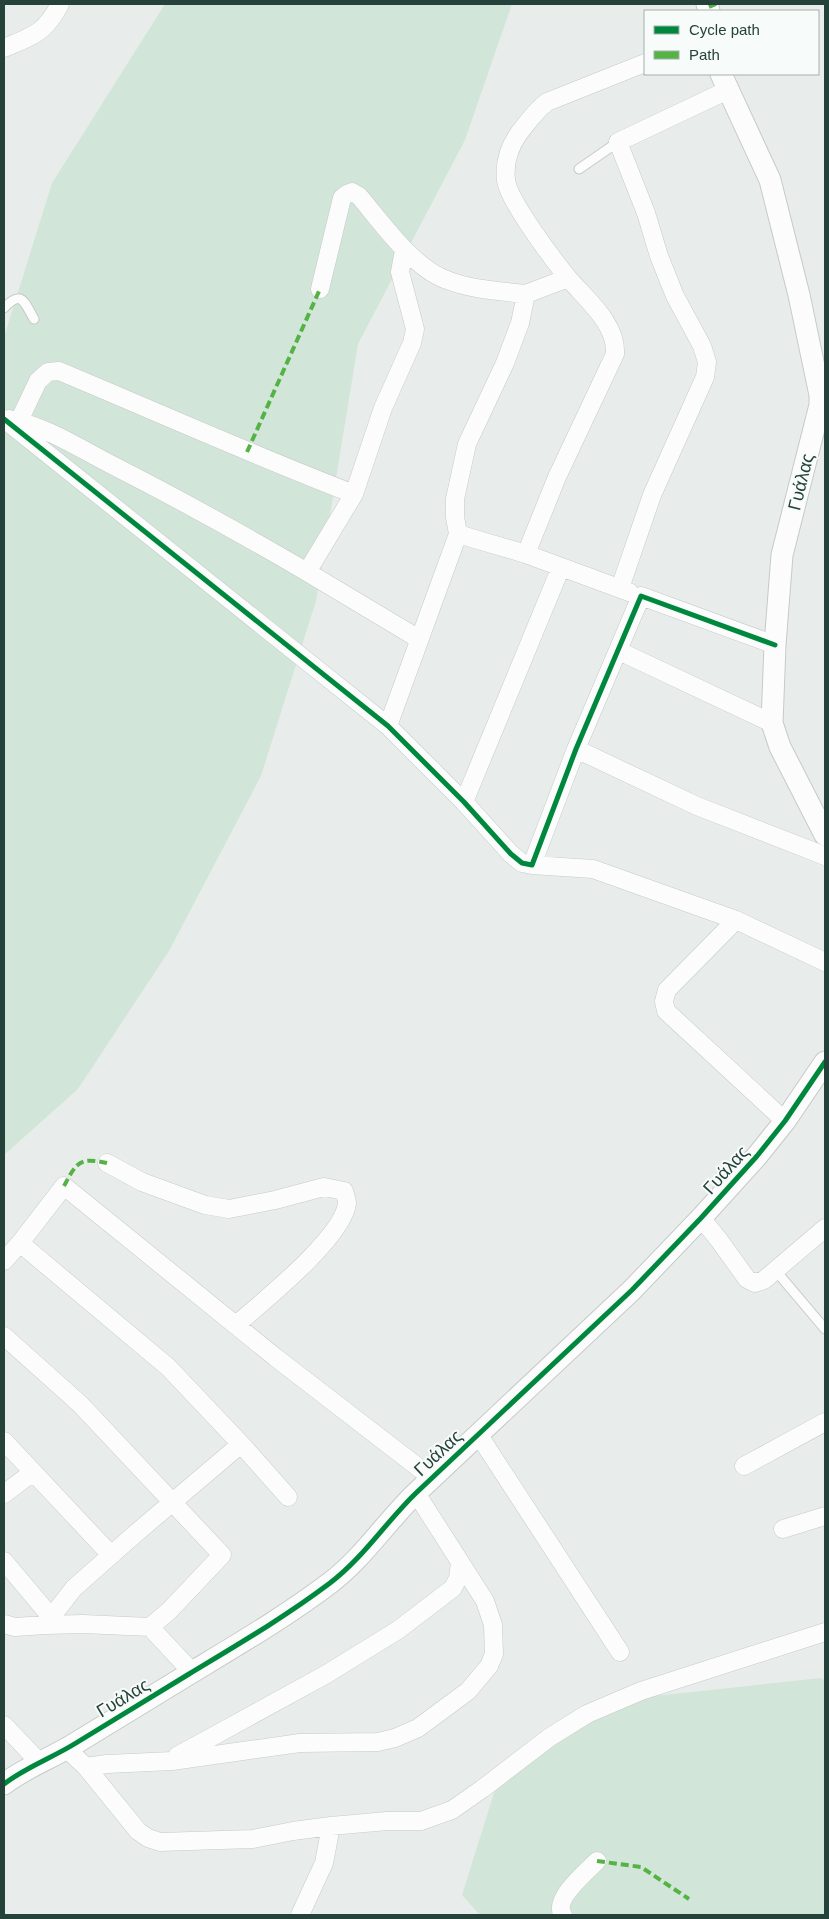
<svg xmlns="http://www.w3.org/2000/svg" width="829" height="1919" font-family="Arial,sans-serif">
<rect width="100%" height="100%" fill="#e8edeb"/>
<!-- green -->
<path fill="#d1e6d8" d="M 165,4 L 512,4 L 465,140 L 358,344 L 316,601 L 261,776 L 169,951 L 78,1089 L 4,1155 L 4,337 L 52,183 Z
M 821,1678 L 825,1681 L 825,1915 L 480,1915 L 462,1895 L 498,1780 L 626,1699 Z"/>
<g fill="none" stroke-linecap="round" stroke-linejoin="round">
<!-- service casing -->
<g stroke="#c5cac8" stroke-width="11">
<path id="service" d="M 579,169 L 618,142
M 4,308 C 22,289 24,302 34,319
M 776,1271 L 825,1329"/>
</g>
<!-- minor casing -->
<g stroke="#c5cac8" stroke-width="19">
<path id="minor" d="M 4,48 C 33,36 45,33 60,4
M 320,289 L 342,198 L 347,194 L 352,192 L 359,196 C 382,223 413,268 447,280 C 472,290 500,291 526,294
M 4,419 L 388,726 L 464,802 L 511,854 L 522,863 L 532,865 L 576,749 L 641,596 L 775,645
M 9,419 C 45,426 77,447 110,464 C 177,498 242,534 307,572 L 354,494 L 383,408 L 412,343 L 415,329 L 400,272 L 404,250
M 19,421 L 38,381 L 48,372 L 59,371 C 157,412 255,456 354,494
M 458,534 L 455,517 L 455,499 L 467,444 L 505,363 L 520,323 L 526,294 L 568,278
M 526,554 L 557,477 L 615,354 C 617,324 587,300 569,279 C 554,261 508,200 506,180 C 504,163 510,146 519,133 C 528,122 535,111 547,102 L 645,63
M 307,572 L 419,639
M 620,588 L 652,495 L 705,377 L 707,362 L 702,346 L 675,296 L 659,256 L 646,213 L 618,142 L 728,90
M 619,651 L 772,723
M 388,726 L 458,534 L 526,554 L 629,592
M 576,749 L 697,806 L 825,856
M 464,802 L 561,567
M 532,865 L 593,869 L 736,920 L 825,962
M 736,920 L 667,990 L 664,1001 L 666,1011 L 785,1121
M 107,1163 L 142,1182 L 205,1205 L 229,1209 L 275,1200 L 324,1187 L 344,1191 C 345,1195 347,1199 347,1203 C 344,1237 262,1302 236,1325
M 701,1218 L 719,1240 L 747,1279 L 755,1283 L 764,1280 L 825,1228
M 20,1243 L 168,1367 L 241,1444 L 288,1497
M 4,1261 L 20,1243 L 64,1186 L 275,1357 L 432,1478
M 4,1336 L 80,1404 L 222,1555 L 169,1611 L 150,1627
M 478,1434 L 620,1652
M 4,1441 L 111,1555
M 744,1466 L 825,1422
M 4,1494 L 33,1472
M 783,1529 L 825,1516
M 4,1561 L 51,1617
M 4,1624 L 15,1627 L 45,1625 L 74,1588 L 135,1534 L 241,1444
M 45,1625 L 83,1624 L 150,1627 L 192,1672
M 4,1725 L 40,1763
M 67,1749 L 86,1767 L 138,1831 L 148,1838 L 160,1842 L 253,1839 L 293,1831 L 331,1826 L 387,1821 L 421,1821 L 452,1810 L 482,1789 L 550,1737 L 587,1714 L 641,1691 L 825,1632
M 177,1756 L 325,1675 L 398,1630 L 453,1588 L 458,1578 L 460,1563
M 86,1767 L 107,1764 L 172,1761 L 300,1743 L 378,1742 L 395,1738 L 418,1728 L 468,1691 L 489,1666 L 494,1654 L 493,1625 L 485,1601 L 416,1493
M 300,1915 L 324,1863 L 331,1826
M 563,1915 C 552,1900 587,1871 597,1861"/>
</g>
<!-- tertiary casing -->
<g stroke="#c5cac8" stroke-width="23">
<path id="tertiary" d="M 707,4 L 709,11
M 721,74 L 770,180 L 799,295 L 820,395 L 820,405 L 782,555 L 775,645 L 772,723 L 780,747 L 825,835
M 4,1784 C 26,1767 52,1758 76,1743 C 114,1720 152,1697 189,1674 C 237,1645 285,1617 330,1583 C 363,1558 386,1522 416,1493 L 632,1290 L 701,1218 L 757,1156 L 785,1121 L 825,1062"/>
</g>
<!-- service -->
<use href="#service" stroke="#fcfcfc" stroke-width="9"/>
<!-- minor -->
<use href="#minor" stroke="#fcfcfc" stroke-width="18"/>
<!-- tertiary -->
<use href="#tertiary" stroke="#fcfcfc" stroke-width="21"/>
<!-- quiet -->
<path stroke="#55b346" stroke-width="4" stroke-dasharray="8 4" stroke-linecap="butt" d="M 709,7 L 716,4
M 247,452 L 320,289
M 64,1186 C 77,1162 79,1157 107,1163
M 597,1861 L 641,1867 L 689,1899"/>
<!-- cycleway casing -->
<g stroke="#f7fbf9" stroke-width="8">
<path id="cycleway" d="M 4,419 L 388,726 L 464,802 L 511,854 L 522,863 L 532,865 L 576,749 L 641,596 L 775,645
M 4,1784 C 26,1767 52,1758 76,1743 C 114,1720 152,1697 189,1674 C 237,1645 285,1617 330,1583 C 363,1558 386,1522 416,1493 L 632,1290 L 701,1218 L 757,1156 L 785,1121 L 825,1062"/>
</g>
<!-- cycleway -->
<use href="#cycleway" stroke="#00873e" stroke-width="5"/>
</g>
<g text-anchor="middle" stroke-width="4" stroke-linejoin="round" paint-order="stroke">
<!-- street labels -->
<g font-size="18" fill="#24423a" stroke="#f7fbf9">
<text transform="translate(801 482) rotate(-76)" y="6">Γυάλας</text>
<text transform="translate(726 1170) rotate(-48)" y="6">Γυάλας</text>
<text transform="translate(438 1453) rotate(-43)" y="6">Γυάλας</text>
<text transform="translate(123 1698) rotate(-31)" y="6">Γυάλας</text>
</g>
</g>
<!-- border -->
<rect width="829" height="1919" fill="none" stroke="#24423a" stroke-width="10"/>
<!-- legend -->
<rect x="644" y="10" width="175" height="65" fill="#f7fbf9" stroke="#a3b1ad"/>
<rect x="654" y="26" width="25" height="8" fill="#00873e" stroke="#a3b1ad"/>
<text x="689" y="35" font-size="15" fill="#24423a">Cycle path</text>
<rect x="654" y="51" width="25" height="8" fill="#55b346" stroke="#a3b1ad"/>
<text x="689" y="60" font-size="15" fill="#24423a">Path</text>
</svg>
